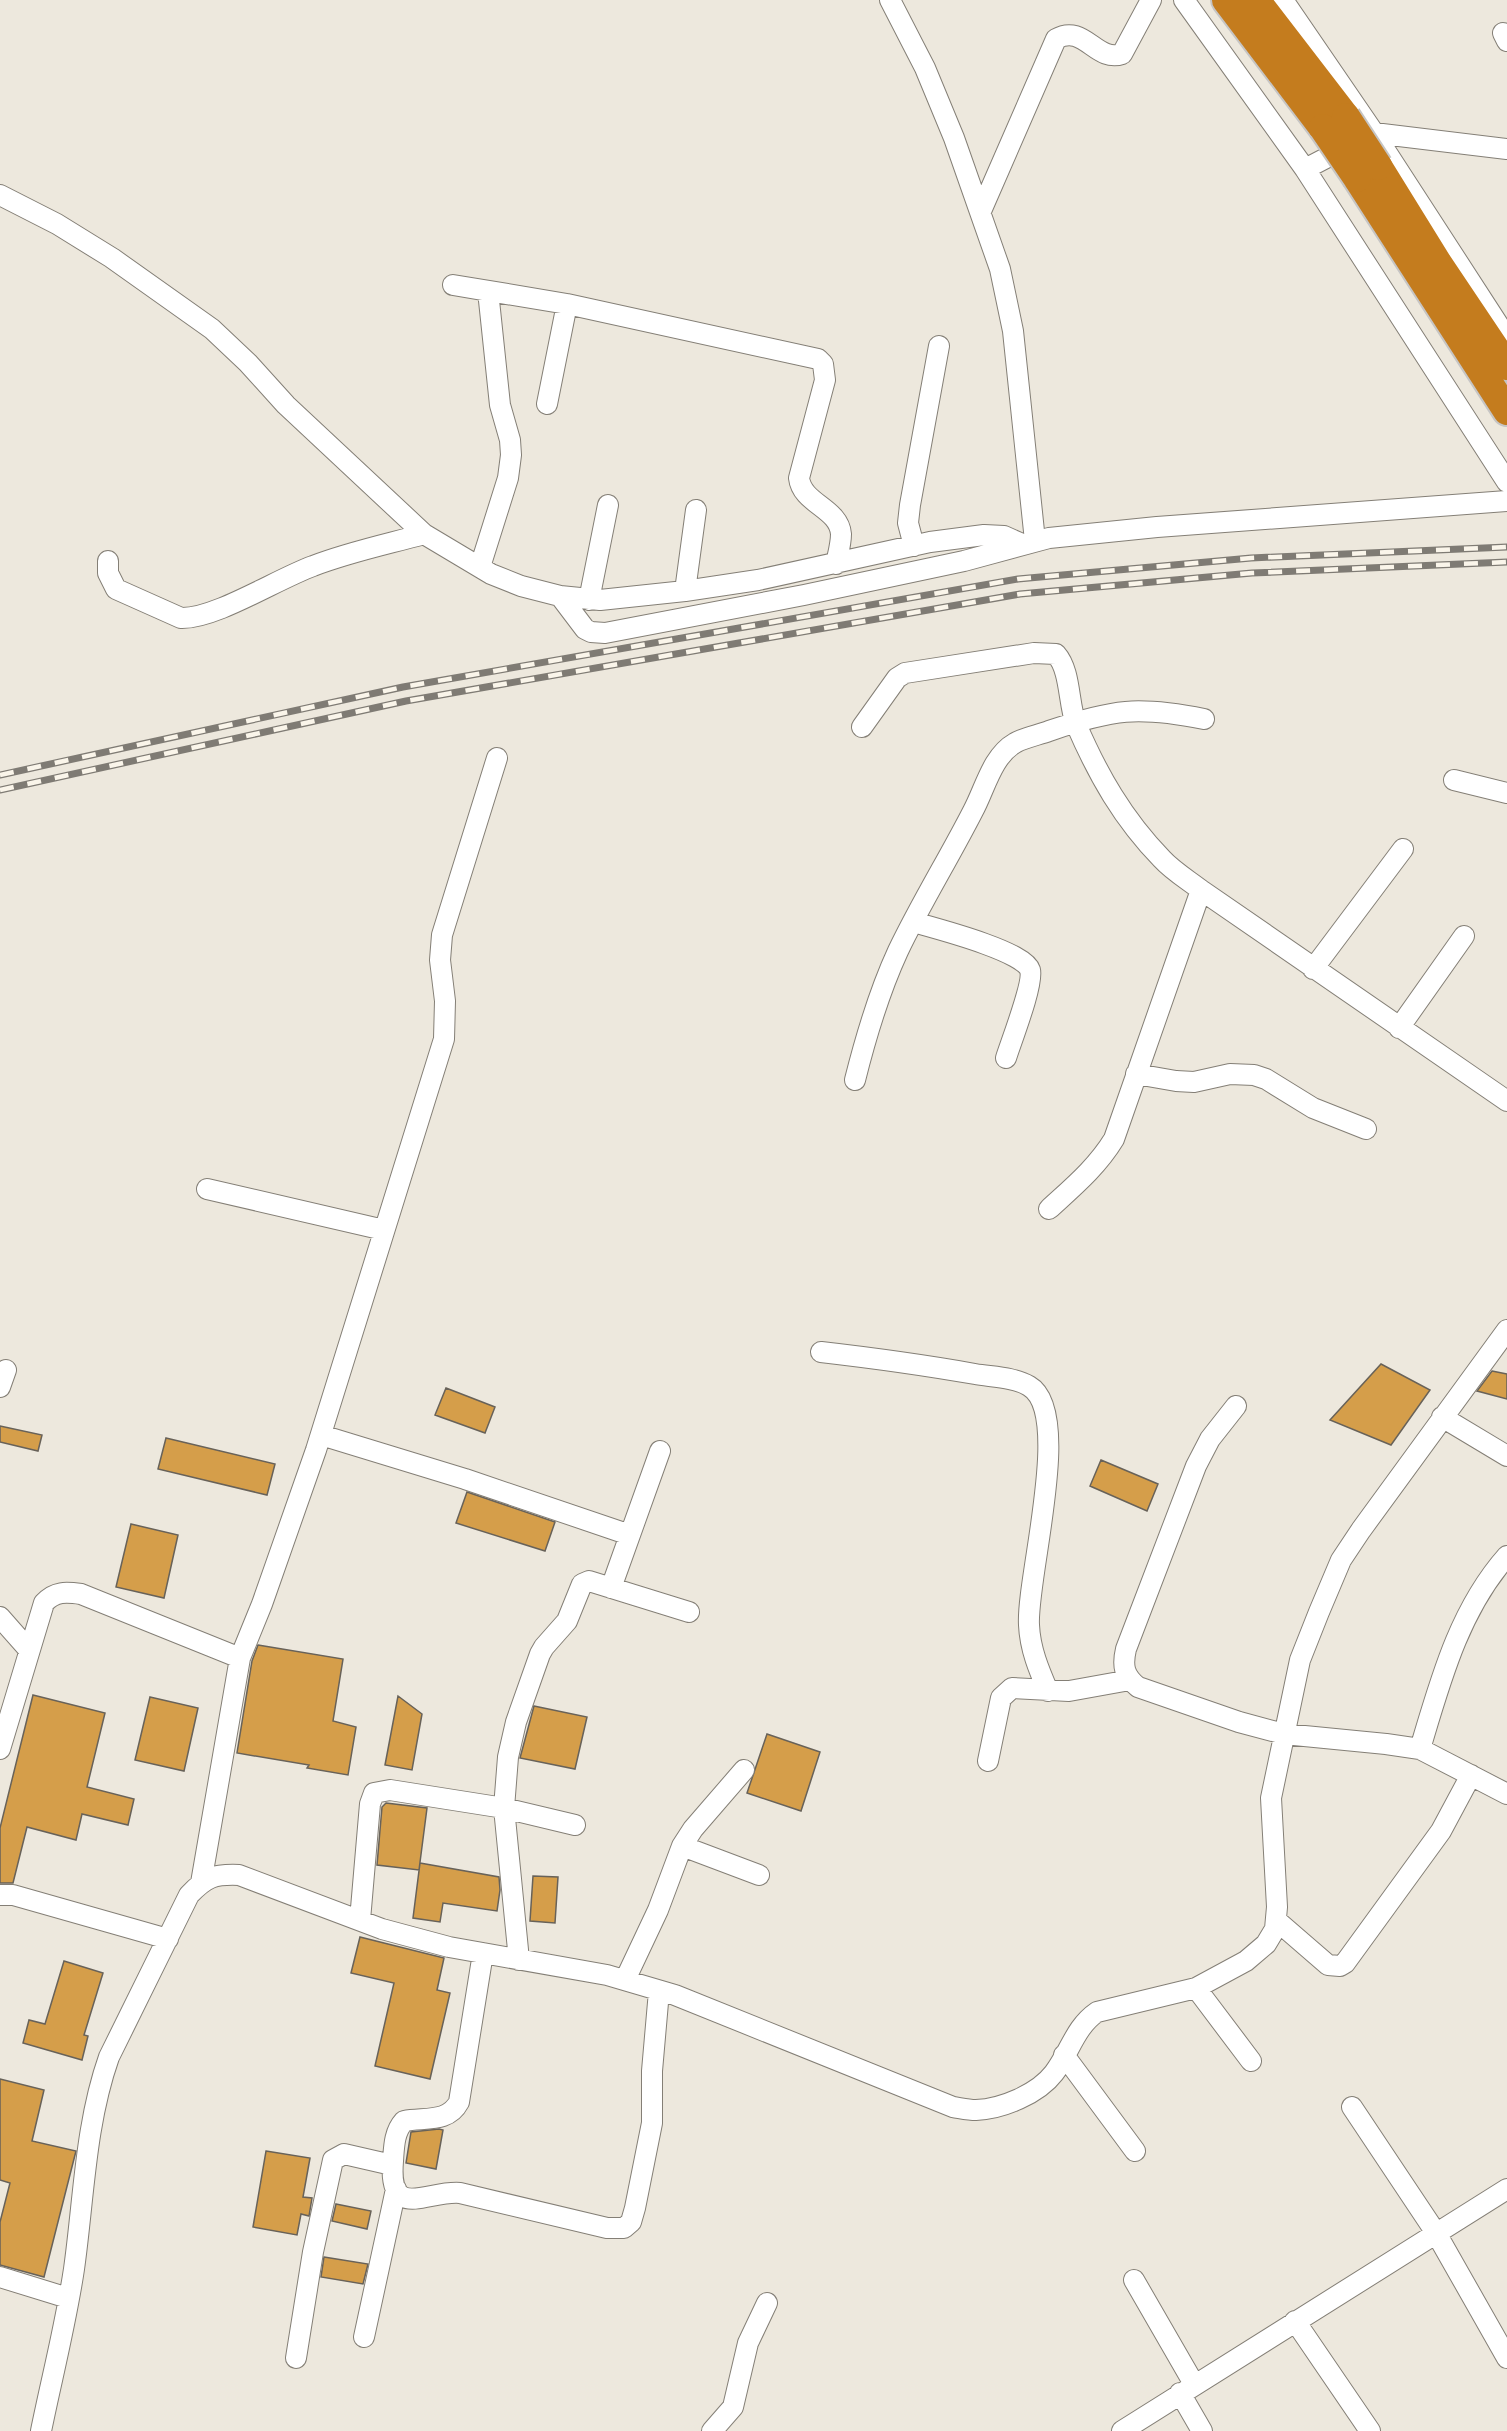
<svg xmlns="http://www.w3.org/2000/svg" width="1507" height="2431" font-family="Rubik,sans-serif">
<rect width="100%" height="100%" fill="#ede8dd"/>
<!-- building -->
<path fill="#d59e4a" stroke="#686259" stroke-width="1.5" d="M 1381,1364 L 1430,1390 L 1391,1445 L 1330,1420 Z
M 1492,1371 L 1507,1374 L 1507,1399 L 1477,1391 Z
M 446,1388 L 495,1407 L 485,1433 L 435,1415 Z
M 0,1426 L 42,1435 L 38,1451 L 0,1442 Z
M 166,1438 L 275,1464 L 267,1495 L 158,1469 Z
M 1101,1460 L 1158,1484 L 1147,1511 L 1090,1486 Z
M 467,1492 L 555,1522 L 545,1551 L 456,1523 Z
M 131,1524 L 178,1535 L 164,1598 L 116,1587 Z
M 258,1645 L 343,1659 L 333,1721 L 356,1727 L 348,1775 L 307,1768 L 309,1765 L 237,1753 L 252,1661 Z
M 33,1695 L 105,1713 L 87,1787 L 134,1799 L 128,1825 L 82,1814 L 76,1840 L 27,1827 L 13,1883 L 0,1883 L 0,1828 Z
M 398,1696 L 422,1714 L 412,1770 L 385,1765 Z
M 150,1697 L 198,1708 L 184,1771 L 135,1760 Z
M 534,1706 L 587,1717 L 575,1769 L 520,1758 Z
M 767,1734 L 820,1752 L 801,1811 L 747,1793 Z
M 386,1803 L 427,1808 L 419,1870 L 377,1865 L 382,1807 Z
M 420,1863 L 499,1877 L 500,1890 L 497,1911 L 443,1903 L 440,1922 L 413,1918 Z
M 533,1876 L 558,1877 L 555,1923 L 530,1921 Z
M 360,1937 L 444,1958 L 437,1990 L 450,1993 L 430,2079 L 375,2066 L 394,1983 L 351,1973 Z
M 64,1961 L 103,1973 L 84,2035 L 88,2036 L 82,2060 L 23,2043 L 29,2020 L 45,2024 Z
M 0,2079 L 44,2090 L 32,2141 L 76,2151 L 44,2277 L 0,2265 L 0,2222 L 10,2183 L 0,2180 Z
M 439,2129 L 443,2130 L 436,2169 L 406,2163 L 411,2132 Z
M 266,2151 L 310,2158 L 303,2197 L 312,2198 L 309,2216 L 301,2214 L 297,2235 L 253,2227 Z
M 336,2204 L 371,2211 L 367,2229 L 332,2221 Z
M 324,2257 L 368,2264 L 363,2284 L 321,2277 Z"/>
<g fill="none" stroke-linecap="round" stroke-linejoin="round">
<!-- minor casing -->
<g stroke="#847f76" stroke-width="22">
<path id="minor" d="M 890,0 L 925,68 L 954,138 L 1000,269 L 1013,331 L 1035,541
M 1184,0 L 1305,169 L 1507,482
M 1283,0 L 1374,133 L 1507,149
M 1503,33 L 1507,41
M 1305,169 L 1374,133 L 1507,338
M 0,195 L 57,224 L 112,258 L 212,329 L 248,363 L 286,405 L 424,534 L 491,574 L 521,586 L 560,596 L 600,600 L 685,591 L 758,580 L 930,542 L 984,535 L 1004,536 L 1022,544
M 981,211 L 1056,39 C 1084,23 1096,63 1122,54 L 1151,0
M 453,285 L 567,304 L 818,359 L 823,364 L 825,380 L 799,478 C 802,504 839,508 841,534 C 841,544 838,554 836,564
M 547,404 L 567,304
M 914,546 L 908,523 L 910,505 L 939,346
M 108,561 L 108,573 L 116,589 L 181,618 C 215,619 277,579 313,566 C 349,552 388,544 424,534
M 480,567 L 508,478 L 511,455 L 510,440 L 500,405 L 488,291
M 685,591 L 696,510
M 560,596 L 585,629 L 591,632 L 605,633 L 804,595 L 964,561 L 1049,538 L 1157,527 L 1507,501
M 589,600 L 608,505
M 862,727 L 897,678 L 905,673 L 1034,653 L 1056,654 C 1071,671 1068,703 1076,724 C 1098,775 1123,819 1162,859 C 1173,871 1188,880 1201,890 L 1507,1101
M 1454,780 L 1507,793
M 913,922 C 934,928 1024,951 1030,970 C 1034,983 1011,1042 1006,1058
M 1313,969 L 1403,849
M 1399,1028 L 1464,936
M 1136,1074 L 1176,1081 L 1194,1082 L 1230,1074 L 1254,1075 L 1266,1079 L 1313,1108 L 1366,1129
M 855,1080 C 866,1036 879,992 898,951 C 921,903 949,858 973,811 C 985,789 992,756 1015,743 C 1025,737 1039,735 1049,731 C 1113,709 1138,706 1204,719
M 207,1189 L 384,1230
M 1049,1209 C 1073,1187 1097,1167 1114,1139 L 1201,890
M 821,1352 C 873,1358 924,1365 975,1374 C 992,1377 1014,1377 1029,1386 C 1074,1412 1026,1578 1029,1625 C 1030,1649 1039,1670 1048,1691
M 0,1387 L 6,1370
M 1236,1406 L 1210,1439 L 1196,1466 L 1126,1649 C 1122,1666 1124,1676 1138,1687 L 1239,1722 L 1284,1734 L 1386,1744 L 1420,1749 L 1507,1794
M 1442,1417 L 1507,1456
M 321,1435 L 465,1479 L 630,1535
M 611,1588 L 660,1451
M 0,1617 L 29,1650
M 0,1749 L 44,1603 C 55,1591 66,1592 81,1594 L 240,1658
M 1420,1749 C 1440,1682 1459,1610 1507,1556
M 988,1761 L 1001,1698 L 1012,1688 L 1069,1691 L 1130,1680
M 682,1846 L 759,1875
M 201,1883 L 240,1658 L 262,1604 L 316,1450 L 444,1039 L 445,1001 L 440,960 L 442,935 L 497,758
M 0,1895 L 13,1895 L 168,1939
M 360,1920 L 370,1804 L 374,1793 L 390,1790 L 504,1808 L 575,1825
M 1276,1920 L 1328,1965 L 1340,1966 L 1345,1963 L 1441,1831 L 1471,1775
M 483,1953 L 459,2102 C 448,2123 425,2117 404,2121 C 394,2132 394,2147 393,2161 C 388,2222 427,2190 460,2193 L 607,2228 L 624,2228 L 631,2222 L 635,2208 L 652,2123 L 652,2071 L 659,1991
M 519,1960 L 504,1808 L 508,1757 L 516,1722 L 540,1654 L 544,1647 L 567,1621 L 582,1584 L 589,1581 L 689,1612
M 625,1980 L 658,1910 L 682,1846 L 693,1829 L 744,1770
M 1196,1988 L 1251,2061
M 1064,2055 L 1135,2151
M 1352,2107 L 1436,2233 L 1507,2358
M 0,2277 L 68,2298
M 1134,2280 L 1194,2384
M 1295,2321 L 1370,2431
M 364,2337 L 396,2189
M 296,2358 L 313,2252 L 333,2160 L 344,2154 L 392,2165
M 1180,2393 L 1202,2431
M 41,2431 C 52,2377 66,2323 74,2269 C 84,2198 85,2125 109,2057 L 189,1895 C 206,1877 214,1874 239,1875 L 382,1929 L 449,1947 L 607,1975 L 675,1995 L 953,2107 C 960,2108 968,2110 976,2110 C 1002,2109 1038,2094 1054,2073 C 1070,2052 1075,2027 1097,2012 L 1196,1988 L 1246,1961 L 1266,1944 L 1275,1929 L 1277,1907 L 1271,1798 L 1300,1660 L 1319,1612 L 1341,1560 L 1361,1530 L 1507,1330
M 712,2431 L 733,2407 L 748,2343 L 767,2303
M 1122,2431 L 1507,2189"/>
</g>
<!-- highway casing -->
<g stroke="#c6c5c4" stroke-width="32">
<path id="highway" d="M 1226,0 L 1323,128
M 1256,0 L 1346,117
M 1378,166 L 1438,263 L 1507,366
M 1357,178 L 1507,411"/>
</g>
<!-- minor -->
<use href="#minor" stroke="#fff" stroke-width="20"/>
<!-- highway -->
<use href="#highway" stroke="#c47c1e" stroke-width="28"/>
<!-- rail casing -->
<g stroke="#7f7b74" stroke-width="7">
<path id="rail" d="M 0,775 L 403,687 L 1018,579 L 1251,558 L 1507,547
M 0,790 L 406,701 L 1020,594 L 1252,573 L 1507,562"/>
</g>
<!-- rail -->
<use href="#rail" stroke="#faf5ea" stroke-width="4.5" stroke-dasharray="14" stroke-linecap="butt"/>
<!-- highway-bridge casing -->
<g stroke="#c6c5c4" stroke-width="32" stroke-linecap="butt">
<path id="highway-bridge" d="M 1346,117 L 1378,166
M 1323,128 L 1357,178"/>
</g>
<!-- highway-bridge -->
<use href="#highway-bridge" stroke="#c47c1e" stroke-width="28"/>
</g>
</svg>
